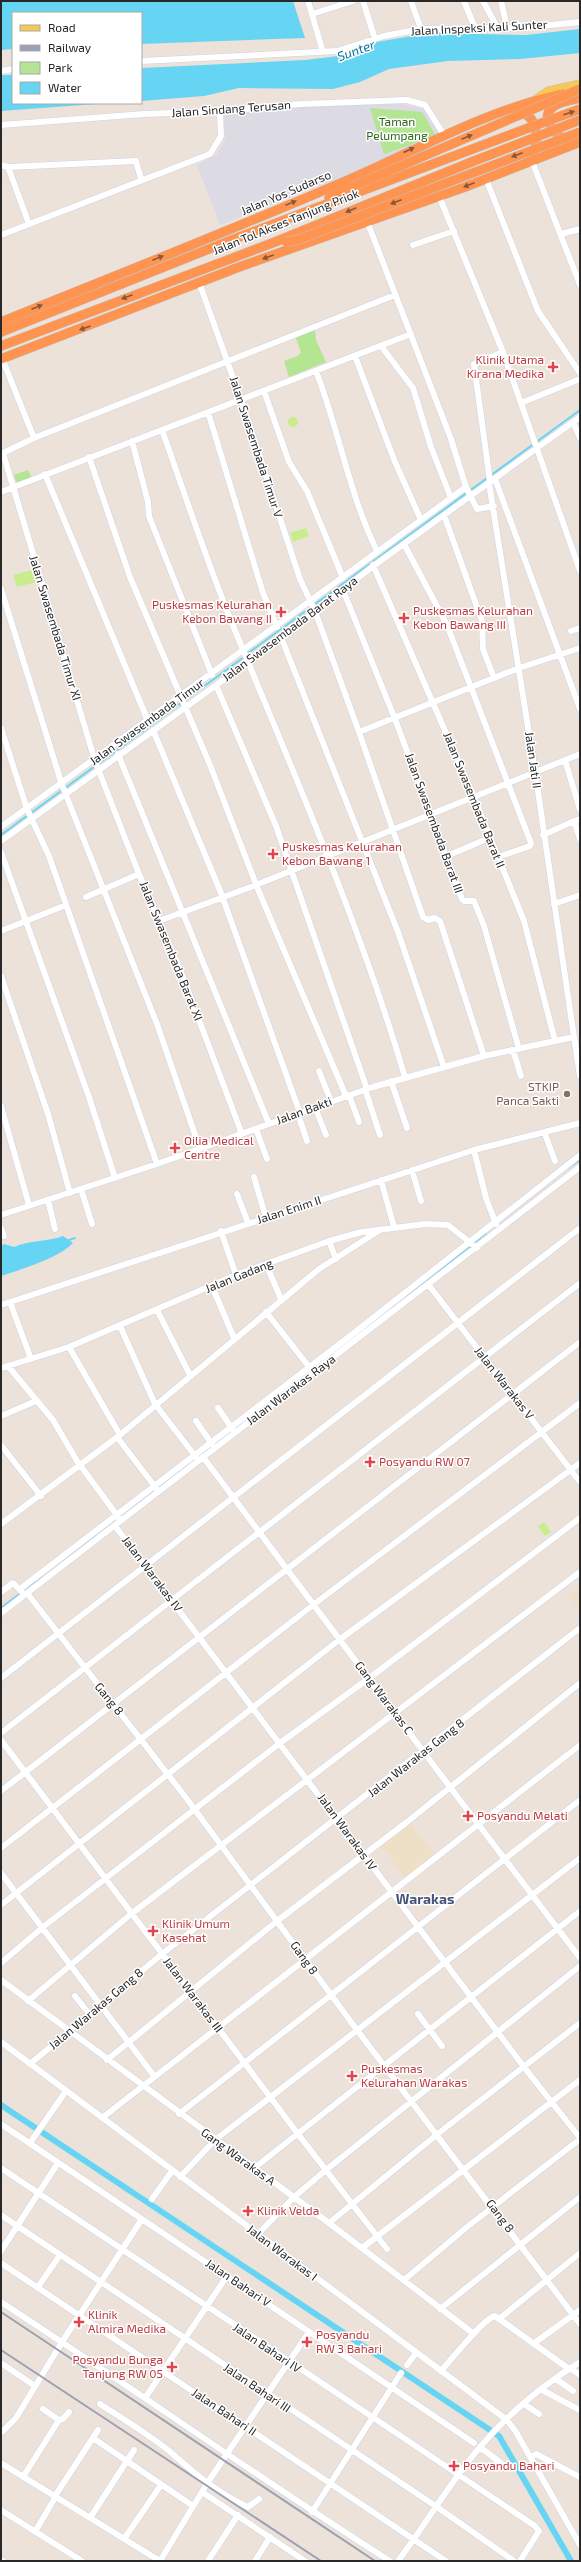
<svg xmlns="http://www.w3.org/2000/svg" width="581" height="2562" font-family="'Exo 2',sans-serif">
<rect width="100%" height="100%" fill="#ece2d9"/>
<!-- industrial -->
<path fill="#dcdae3" d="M 397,103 L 423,108 L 443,138 L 220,225 L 197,165 L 217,154 L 226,137 L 221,113 L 301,105 Z"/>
<!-- education -->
<path fill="#eee0c7" d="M 580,1588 L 580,1611 L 569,1596 Z
M 410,1823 L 435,1855 L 405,1878 L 381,1845 Z"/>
<!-- green -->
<path fill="#b3e592" d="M 370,108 L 422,112 L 436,136 L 384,154 Z
M 315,329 L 316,340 L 326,362 L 289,377 L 284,361 L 298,356 L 301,352 L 295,336 Z
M 28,470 L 32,478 L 17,483 L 14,475 Z"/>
<!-- pitch -->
<path fill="#c9ed8d" d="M288 422a5 5 0 1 1 10 0a5 5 0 1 1-10 0Z
M 306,528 L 309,536 L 293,542 L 290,533 Z
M 32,570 L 36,582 L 17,587 L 13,575 Z
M 544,1522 L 551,1532 L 545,1536 L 538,1526 Z"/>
<!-- water -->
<path fill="#66d5f4" d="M 1,1 L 293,1 L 305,38 L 141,44 L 141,13 L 13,13 L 13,49 L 1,50 Z
M 580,29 L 580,53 L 520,59 L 448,61 L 389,69 L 360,82 L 333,89 L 239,88 L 204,96 L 141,101 L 141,68 L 305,60 L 347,55 L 377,42 L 429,33 L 526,35 Z
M 2,75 L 13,75 L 13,103 L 109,103 L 1,111 Z
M 63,1236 L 73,1243 C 59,1258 22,1269 1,1276 L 1,1246 L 4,1244 L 14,1247 C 29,1240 47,1242 63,1236 Z"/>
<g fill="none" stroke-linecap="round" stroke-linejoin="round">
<!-- stream -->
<path stroke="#66d5f4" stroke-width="2" d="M 247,654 L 580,410
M 31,813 L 244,657
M 1,835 L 28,815
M 566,1169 L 580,1160
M 69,1240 L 75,1238
M 474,1243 L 486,1233
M 404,1299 L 471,1246
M 357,1334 L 365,1329
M 256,1412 L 325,1359
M 127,1513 L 175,1474
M 70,1557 L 96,1536
M 1,1608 L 42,1577"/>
<!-- canal -->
<path stroke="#66d5f4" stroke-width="6" d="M 1,2105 L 499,2436 L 571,2561"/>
<!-- minor casing -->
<g stroke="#ced3e2" stroke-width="7">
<path id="minor" d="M 308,1 L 323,52
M 363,1 L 375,39
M 411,1 L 421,29
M 464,1 L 475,28
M 483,1 L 497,27
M 501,1 L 507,27
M 312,14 L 353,1
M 141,61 L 337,51 L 384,36 L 421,29 L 522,28 L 580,22
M 1,71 L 13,69
M 1,125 L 144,114 L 220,111 L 301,104 L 407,100 L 425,105 L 444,135
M 532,161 L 580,285
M 1,165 L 8,167 L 136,161 L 141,179
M 8,167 L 29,224
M 486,179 L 538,311 L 580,373
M 439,196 L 503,352 L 580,571
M 367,221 L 451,439 L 466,487 L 477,509 L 494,506
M 561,234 L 580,229
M 1,235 L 210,154 L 221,136 L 220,111
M 413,245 L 454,231
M 199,282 L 241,400 L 300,579 L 315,611 L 359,732 L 423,917 L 428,920 L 435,918 L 440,921 L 484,1056
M 381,346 L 413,388 L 431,447 L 451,498
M 355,356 L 395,462 L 421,520
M 2,358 L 34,438
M 316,371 C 339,430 349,494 377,551
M 264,391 L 289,462 L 307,491 L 343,578
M 521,403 L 580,379
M 208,412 L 263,593 L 277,627
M 573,422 L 580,438
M 162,430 C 185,494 206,560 232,623 C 293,772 359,921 405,1077
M 132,441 L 148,502 L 149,516 L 212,675
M 89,457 L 130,577 L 210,765 L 257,887 L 346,1096
M 45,474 L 148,721
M 495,479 L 580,709
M 490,482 L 474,364 L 503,352
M 489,483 L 535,771 L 574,1037
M 1,492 L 411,334
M 444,515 L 482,621 L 483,649 L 494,678
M 404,544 L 447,625 L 531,843 L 530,846 L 498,857
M 373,565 L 473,795 L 524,921 L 555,1041
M 1,589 L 62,785 L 157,1024 L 200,1149
M 343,590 L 395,719 L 462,899 L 464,901 L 474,901 L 484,926 L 519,1049
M 571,631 L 580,628
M 281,637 L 398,932 L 444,1067
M 216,685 L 276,826 L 367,1089
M 1,728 L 27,809 L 49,856 L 157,1164
M 153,730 L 221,893 L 300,1113
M 359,732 L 519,668 L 580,648
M 118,754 L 269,1124
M 565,760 L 580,810
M 580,819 L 574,821 L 580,839
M 1,827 L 466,487
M 543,835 L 574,821
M 1,841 L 248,662 L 376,564 L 580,417
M 1,852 L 89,1097 L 115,1178
M 447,856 L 489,838
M 86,897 L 139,874
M 554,904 L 580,895
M 159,921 L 256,885 L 580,754
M 1,931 L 66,905
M 1,976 L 48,1114 L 70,1193
M 513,1050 L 521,1076
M 319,1071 L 331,1101
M 391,1081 L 407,1128
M 365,1089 L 380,1135
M 349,1095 L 359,1122
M 1,1106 L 29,1205
M 315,1107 L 326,1135
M 300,1120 L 307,1141
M 256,1129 L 267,1159
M 242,1134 L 181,972 L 139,874 L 95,761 L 3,453 L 34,438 L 395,295
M 545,1134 L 555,1161
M 474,1150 L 486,1198 L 496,1224
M 412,1170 L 421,1201
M 254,1177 L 266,1218
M 381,1180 L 394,1227
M 81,1189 L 92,1224
M 237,1194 L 248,1223
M 48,1200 L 55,1229
M 1,1215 L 157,1164 L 373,1087 L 484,1056 L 574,1037 L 580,1076
M 1,1228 L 4,1236
M 221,1231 L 236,1275
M 329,1241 L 336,1259
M 266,1264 L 281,1299
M 428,1284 L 580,1482
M 212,1286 L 234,1338
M 10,1302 L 31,1359
M 1,1305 L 474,1150 L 580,1123
M 157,1310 L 190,1375
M 266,1312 L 310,1368
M 120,1326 L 155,1404 L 196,1457
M 69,1347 L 120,1435
M 8,1366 L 53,1420 L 77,1461 L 119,1518
M 1,1368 L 69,1347 L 236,1275 L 329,1241 L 362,1232 L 425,1224 L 448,1225 L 477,1248
M 218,1408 L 233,1430
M 1,1416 L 36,1401
M 196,1421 L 212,1444
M 117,1437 L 156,1488
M 1,1445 L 41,1496
M 203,1457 L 450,1787 L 580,1958
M 1,1524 L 120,1435 L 319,1269 L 380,1230
M 115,1526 L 524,2067 L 580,2138
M 20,1589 L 354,1333 L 580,1155
M 1,1592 L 13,1583 L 22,1592
M 27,1593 L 187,1799 L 357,2030 L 580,2324
M 1,1613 L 580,1167
M 1,1678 L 580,1228
M 1,1733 L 580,1283
M 1,1740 L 298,2134 L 387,2249
M 1,1791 L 580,1342
M 1,1848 L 313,1605 L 580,1403
M 1,1873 L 154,2076
M 1,1905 L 339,1640 L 580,1463
M 1,1963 L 43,1927 L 280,1743 L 372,1676 L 580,1518
M 1,1980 L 329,2223 L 474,2334
M 75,1996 L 90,2015
M 28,2001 L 131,1914 L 580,1572
M 418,2014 L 442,2046
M 1,2042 L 507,2420 L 516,2432 L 580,2545
M 107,2060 L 277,1921 L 407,1822 L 580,1683
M 30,2064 L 162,1954 L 580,1628
M 179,2114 L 580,1800
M 102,2118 L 580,1745
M 1,2124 L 474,2443
M 30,2143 L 66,2091
M 1,2168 L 535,2526 L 539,2531 L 520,2561
M 253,2169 L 580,1911
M 180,2177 L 215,2140 L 580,1858
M 152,2199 L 172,2171
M 1,2215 L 437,2507 L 514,2561
M 329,2223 L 440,2132 L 580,2023
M 258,2234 L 294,2197 L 326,2170 L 580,1966
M 362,2248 L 580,2080
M 1,2251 L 58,2163
M 1,2263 L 446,2561
M 404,2280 L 467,2227 L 580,2139
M 38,2287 L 60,2255
M 1,2302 C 132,2387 258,2478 390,2561
M 440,2309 L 580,2197
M 499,2319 L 580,2253
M 533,2344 L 580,2310
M 1,2363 L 35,2386
M 407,2365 L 416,2353
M 570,2368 L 580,2375
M 441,2371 C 450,2361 484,2318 495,2316 L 569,2369
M 556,2379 L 573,2391
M 542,2390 L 580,2410
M 145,2398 L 227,2276
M 100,2404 C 123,2419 155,2438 175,2456 C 197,2476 221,2495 248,2507 L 259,2499
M 524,2404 L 539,2414
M 43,2409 L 59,2420 L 63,2419 L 69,2412
M 1,2433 L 16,2418 L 62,2342 L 142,2219
M 93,2438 L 193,2506
M 480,2447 L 506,2467
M 531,2457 L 536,2454 L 580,2477
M 1,2463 L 160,2561
M 23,2477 L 59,2420
M 202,2492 L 305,2561
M 55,2496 L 98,2430
M 1,2510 L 82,2561
M 312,2512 L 401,2373
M 90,2518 L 134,2450
M 35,2532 L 56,2496
M 124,2539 L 161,2485
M 1,2560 L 3,2561
M 160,2561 L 208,2482 L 309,2332
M 208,2561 L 238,2515
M 255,2561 L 270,2537
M 398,2561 C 426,2524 450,2482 480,2447 C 508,2414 544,2384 580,2362"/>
</g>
<!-- major casing -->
<g stroke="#c3c3c3" stroke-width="9">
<path id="major" d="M 535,100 L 548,91 L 580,84"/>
</g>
<!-- highway casing -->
<g stroke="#c3c3c3" stroke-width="10">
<path id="highway" d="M 517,111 C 539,115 539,139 533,156
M 568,141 C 557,137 538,118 553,107 C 560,101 572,100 580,98
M 329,198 L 354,186
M 1,322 C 112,277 224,233 334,186 C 411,154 481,111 563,94
M 1,332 L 234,239 L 531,127
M 1,346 L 275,242 L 474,161
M 1,359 L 239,267 L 465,187 L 580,142"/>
</g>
<!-- minor -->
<use href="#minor" stroke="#fff" stroke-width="6"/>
<!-- major -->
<use href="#major" stroke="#f7c853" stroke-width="8"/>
<!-- highway -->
<use href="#highway" stroke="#ff9350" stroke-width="9"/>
<!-- rail -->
<path stroke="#9ca0b4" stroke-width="2" d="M 1,2312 L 375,2561
M 1,2350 L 321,2561"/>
<!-- highway-bridge casing -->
<g stroke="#c3c3c3" stroke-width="10" stroke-linecap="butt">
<path id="highway-bridge" d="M 531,127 L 580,109
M 474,161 L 580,120
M 354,186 L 580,89
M 286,242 L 300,239 L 580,132"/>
</g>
<!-- highway-bridge -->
<use href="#highway-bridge" stroke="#ff9350" stroke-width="9"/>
</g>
<!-- one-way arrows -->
<defs><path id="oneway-solid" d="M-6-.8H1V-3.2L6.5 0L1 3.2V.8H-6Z"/></defs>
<g fill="#89583a">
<use href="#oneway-solid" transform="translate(569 113) rotate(-18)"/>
<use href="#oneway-solid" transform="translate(467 137) rotate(-23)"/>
<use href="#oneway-solid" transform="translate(409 150) rotate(-25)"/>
<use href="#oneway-solid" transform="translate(517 155) rotate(159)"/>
<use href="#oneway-solid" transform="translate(469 185) rotate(159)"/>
<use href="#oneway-solid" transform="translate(396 202) rotate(159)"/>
<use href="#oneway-solid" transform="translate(291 203) rotate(-22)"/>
<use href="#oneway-solid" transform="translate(351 210) rotate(157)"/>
<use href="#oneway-solid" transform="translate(268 257) rotate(160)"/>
<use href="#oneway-solid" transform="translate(158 258) rotate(-22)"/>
<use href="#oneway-solid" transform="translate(127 297) rotate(159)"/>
<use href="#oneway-solid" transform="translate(37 307) rotate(-22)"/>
<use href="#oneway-solid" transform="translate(85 328) rotate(160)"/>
</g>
<!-- markers -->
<g fill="#e0444e" stroke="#fff" stroke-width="1.5">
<path d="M551 361h4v4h4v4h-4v4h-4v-4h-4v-4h4z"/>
<path d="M279 606h4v4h4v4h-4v4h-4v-4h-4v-4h4z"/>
<path d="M402 612h4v4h4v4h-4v4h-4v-4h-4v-4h4z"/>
<path d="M271 848h4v4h4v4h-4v4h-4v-4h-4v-4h4z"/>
<path d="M173 1142h4v4h4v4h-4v4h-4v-4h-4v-4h4z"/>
<path d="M368 1456h4v4h4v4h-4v4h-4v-4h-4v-4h4z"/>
<path d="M466 1810h4v4h4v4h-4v4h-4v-4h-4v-4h4z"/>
<path d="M151 1925h4v4h4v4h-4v4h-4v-4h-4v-4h4z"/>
<path d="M350 2070h4v4h4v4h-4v4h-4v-4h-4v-4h4z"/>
<path d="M246 2205h4v4h4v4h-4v4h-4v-4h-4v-4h4z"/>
<path d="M77 2316h4v4h4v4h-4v4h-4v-4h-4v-4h4z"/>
<path d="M305 2336h4v4h4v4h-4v4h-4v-4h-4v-4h4z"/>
<path d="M170 2361h4v4h4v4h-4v4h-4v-4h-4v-4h4z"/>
<path d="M452 2460h4v4h4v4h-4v4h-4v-4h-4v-4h4z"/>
</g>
<circle fill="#8d6e63" stroke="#fff" stroke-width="1.5" cx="567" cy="1094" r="4"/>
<g text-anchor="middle" stroke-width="3" stroke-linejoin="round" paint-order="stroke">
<!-- street labels -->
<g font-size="12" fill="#282828" stroke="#fff">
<text transform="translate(479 28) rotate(-3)" y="4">Jalan Inspeksi Kali Sunter</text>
<text transform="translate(231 109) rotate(-4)" y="4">Jalan Sindang Terusan</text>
<text transform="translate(286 193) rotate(-23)" y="4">Jalan Yos Sudarso</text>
<text transform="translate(286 222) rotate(-22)" y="4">Jalan Tol Akses Tanjung Priok</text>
<text transform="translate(256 447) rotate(72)" y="4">Jalan Swasembada Timur V</text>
<text transform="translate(55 628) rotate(73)" y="4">Jalan Swasembada Timur XI</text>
<text transform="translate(290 629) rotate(-37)" y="4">Jalan Swasembada Barat Raya</text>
<text transform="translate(147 722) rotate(-36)" y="4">Jalan Swasembada Timur</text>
<text transform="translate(533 760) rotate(82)" y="4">Jalan Jati II</text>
<text transform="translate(474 800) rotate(68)" y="4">Jalan Swasembada Barat II</text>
<text transform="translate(434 823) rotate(70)" y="4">Jalan Swasembada Barat III</text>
<text transform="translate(171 951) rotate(68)" y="4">Jalan Swasembada Barat XI</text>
<text transform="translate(304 1111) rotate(-20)" y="4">Jalan Bakti</text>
<text transform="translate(289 1210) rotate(-18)" y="4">Jalan Enim II</text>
<text transform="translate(239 1276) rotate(-22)" y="4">Jalan Gadang</text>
<text transform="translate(504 1383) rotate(52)" y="4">Jalan Warakas V</text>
<text transform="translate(291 1390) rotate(-37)" y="4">Jalan Warakas Raya</text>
<text transform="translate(152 1574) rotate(53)" y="4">Jalan Warakas IV</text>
<text transform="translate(384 1698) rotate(53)" y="4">Gang Warakas C</text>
<text transform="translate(109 1699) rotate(51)" y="4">Gang 8</text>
<text transform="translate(416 1758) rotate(-38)" y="4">Jalan Warakas Gang 8</text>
<text transform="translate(347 1832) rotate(54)" y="4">Jalan Warakas IV</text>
<text transform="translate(304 1958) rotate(54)" y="4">Gang 8</text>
<text transform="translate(193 1995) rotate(53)" y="4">Jalan Warakas III</text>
<text transform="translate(96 2009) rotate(-40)" y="4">Jalan Warakas Gang 8</text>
<text transform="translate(238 2157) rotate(36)" y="4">Gang Warakas A</text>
<text transform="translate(500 2216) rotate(53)" y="4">Gang 8</text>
<text transform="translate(282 2253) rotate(37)" y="4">Jalan Warakas I</text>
<text transform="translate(238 2283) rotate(34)" y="4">Jalan Bahari V</text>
<text transform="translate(267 2348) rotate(34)" y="4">Jalan Bahari IV</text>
<text transform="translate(257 2388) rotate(34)" y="4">Jalan Bahari III</text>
<text transform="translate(224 2412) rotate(34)" y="4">Jalan Bahari II</text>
</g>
<!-- park labels -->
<g font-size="12" fill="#2b6716" stroke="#fff">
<text x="397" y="126">Taman<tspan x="397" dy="14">Pelumpang</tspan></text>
</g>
<!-- health labels -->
<g font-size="12" fill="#be3a42" stroke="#fff" text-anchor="start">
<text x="544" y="364" text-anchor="end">Klinik Utama<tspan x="544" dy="14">Kirana Medika</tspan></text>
<text x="272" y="609" text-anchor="end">Puskesmas Kelurahan<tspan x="272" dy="14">Kebon Bawang II</tspan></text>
<text x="413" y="615">Puskesmas Kelurahan<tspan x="413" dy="14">Kebon Bawang III</tspan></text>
<text x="282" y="851">Puskesmas Kelurahan<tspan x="282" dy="14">Kebon Bawang 1</tspan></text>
<text x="184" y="1145">Oilia Medical<tspan x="184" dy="14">Centre</tspan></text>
<text x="379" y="1466">Posyandu RW 07</text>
<text x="477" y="1820">Posyandu Melati</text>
<text x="162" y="1928">Klinik Umum<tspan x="162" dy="14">Kasehat</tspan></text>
<text x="361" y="2073">Puskesmas<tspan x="361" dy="14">Kelurahan Warakas</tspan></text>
<text x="257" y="2215">Klinik Velda</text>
<text x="88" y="2319">Klinik<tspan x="88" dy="14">Almira Medika</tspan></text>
<text x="316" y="2339">Posyandu<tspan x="316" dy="14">RW 3 Bahari</tspan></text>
<text x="163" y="2364" text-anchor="end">Posyandu Bunga<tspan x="163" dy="14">Tanjung RW 05</tspan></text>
<text x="463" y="2470">Posyandu Bahari</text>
</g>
<!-- education labels -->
<g font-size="12" fill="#785e54" stroke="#fff" text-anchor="end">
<text x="559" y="1091">STKIP<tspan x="559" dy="14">Panca Sakti</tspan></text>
</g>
<!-- water labels -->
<g font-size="13" font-style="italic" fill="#07719d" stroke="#fff">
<text transform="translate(356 50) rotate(-20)" y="5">Sunter</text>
</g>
<!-- quarter labels -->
<g font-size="14" font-weight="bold" fill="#47537a" stroke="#fff">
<text x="425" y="1904">Warakas</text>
</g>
</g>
<!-- border -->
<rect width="581" height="2562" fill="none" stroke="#282828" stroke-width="4"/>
<!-- legend -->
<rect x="12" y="12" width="130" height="92" fill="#ffffff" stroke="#a9a9a9"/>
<rect x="20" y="25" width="20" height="6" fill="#f7c853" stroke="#a9a9a9"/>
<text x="48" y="32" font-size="12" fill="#282828">Road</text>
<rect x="20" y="45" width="20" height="6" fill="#9ca0b4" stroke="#a9a9a9"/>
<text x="48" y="52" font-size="12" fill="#282828">Railway</text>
<rect x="20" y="62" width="20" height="12" fill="#b3e592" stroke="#a9a9a9"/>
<text x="48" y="72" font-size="12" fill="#282828">Park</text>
<rect x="20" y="82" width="20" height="12" fill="#66d5f4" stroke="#a9a9a9"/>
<text x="48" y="92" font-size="12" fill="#282828">Water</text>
</svg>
